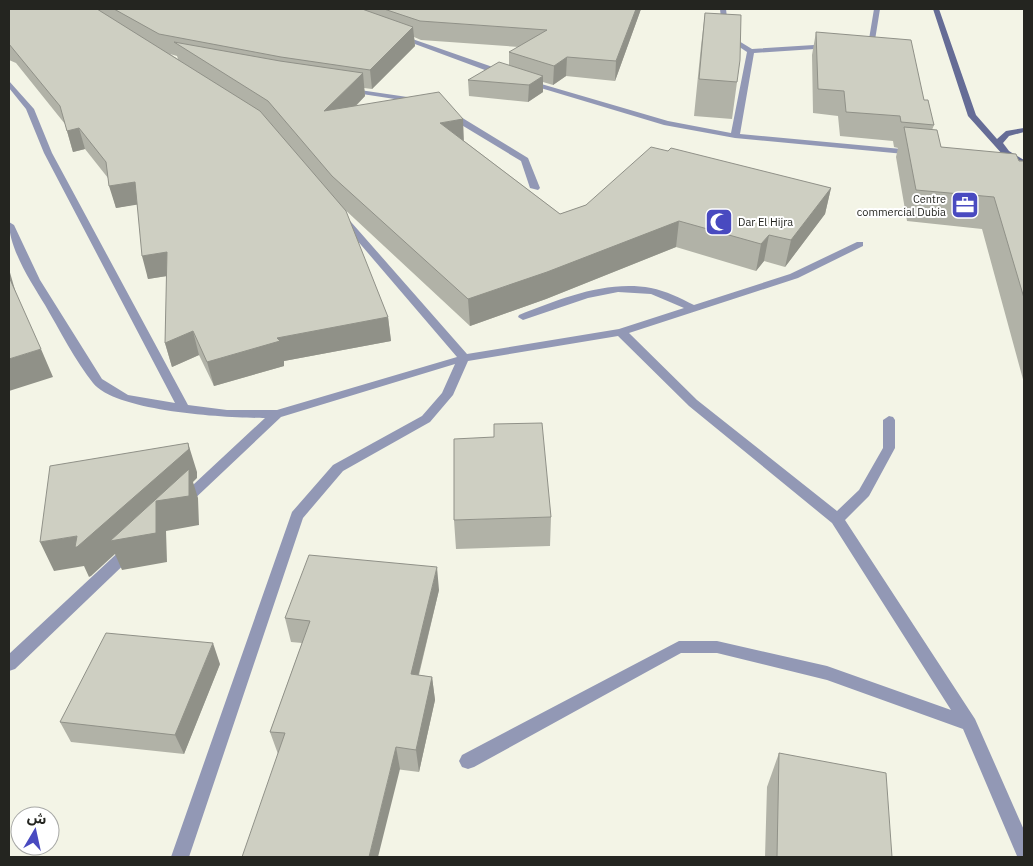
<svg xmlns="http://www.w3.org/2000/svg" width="1033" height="866" font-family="'IBM Plex Sans','Noto Sans Arabic',sans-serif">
<rect width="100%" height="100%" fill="#f3f4e6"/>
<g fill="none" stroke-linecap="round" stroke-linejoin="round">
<!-- street -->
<path fill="#9298b5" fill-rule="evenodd" d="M 720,9 L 726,9 L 729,35 L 752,49 L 830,44 L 834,46 L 830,48 L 754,53 L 740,134 L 912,150 L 915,151 L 915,155 L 735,138 L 664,125 L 524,83 L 531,81 L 668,121 L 731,133 L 747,52 L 723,36 Z
M 874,9 L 880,9 L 875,40 L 862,46 L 858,46 L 858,44 L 869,39 Z
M 398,34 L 507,72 L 508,74 L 501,76 L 396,37 L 395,36 Z
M 9,81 L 34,109 L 52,153 L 188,405 L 227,410 L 277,410 L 457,357 L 338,218 L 336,216 L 341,213 L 344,214 L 467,354 L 619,329 L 684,308 L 651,294 L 618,292 L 588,298 L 523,320 L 518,317 L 519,315 C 561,299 605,280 651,288 C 666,291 680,298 694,305 L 790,274 L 857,242 L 863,242 L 863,246 L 798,278 L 629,333 L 697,400 L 837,511 L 859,490 L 883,448 L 883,420 L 889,416 L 893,417 L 895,420 L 895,448 L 869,496 L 845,520 L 975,719 L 1024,830 L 1024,857 L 1017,856 L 963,729 L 827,680 L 717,653 L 681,653 L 474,767 L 468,769 L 462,767 L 459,761 L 462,755 L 679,641 L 717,641 L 827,666 L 951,710 L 832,523 L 689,406 L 618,336 L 468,361 L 453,395 L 430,422 L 343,471 L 303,518 L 189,857 L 171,857 L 292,512 L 333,465 L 422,416 L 442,393 L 455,364 L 281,417 L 189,504 L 179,504 L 177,501 L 179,498 L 265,418 C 228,418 116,412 93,383 C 76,362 59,329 45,305 C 31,282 9,249 9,222 L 14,225 L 40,280 L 102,379 L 128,395 L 175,403 L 44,153 L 26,109 L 9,88 Z
M 346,88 L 421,99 L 425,101 L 421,103 L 349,92 L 346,92 Z
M 445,111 L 451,111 L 528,158 L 540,188 L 538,190 L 530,188 L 521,161 L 445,115 Z
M 130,545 L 135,546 L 137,550 L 135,554 L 15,669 L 9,671 L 9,654 L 125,546 Z"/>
<!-- secondary -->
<path fill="#656c96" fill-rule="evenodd" d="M 933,9 L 939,9 L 976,115 L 997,139 L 1006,131 L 1024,128 L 1024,132 L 1009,136 L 1003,143 L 1009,151 L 1024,160 L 1024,166 L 1003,155 L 968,116 Z"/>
</g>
<!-- wall -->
<path fill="#b1b2a7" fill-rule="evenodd" d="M 9,9 L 641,9 L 615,81 L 566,76 L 553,85 L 543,82 L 543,92 L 528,102 L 469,96 L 468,80 L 509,65 L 509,52 L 519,47 L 421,40 L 414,37 L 415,46 L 372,89 L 364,88 L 365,96 L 356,106 L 464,141 L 560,214 L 586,205 L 668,151 L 831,188 L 825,214 L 785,267 L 764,261 L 756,271 L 676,247 L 546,299 L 470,326 L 341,206 L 388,317 L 391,341 L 284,361 L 284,366 L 214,386 L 199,355 L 172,367 L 165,343 L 167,276 L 148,279 L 137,204 L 116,208 L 108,178 L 85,149 L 73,152 L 65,124 L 16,63 L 9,60 ZM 170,54 L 177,56 L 178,59 Z
M 705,13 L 737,82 L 732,119 L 694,116 L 701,46 Z
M 816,32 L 924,100 L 934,125 L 932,130 L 941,147 L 1024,161 L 1024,383 L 982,229 L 907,221 L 896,157 L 898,148 L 894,147 L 893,141 L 840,136 L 838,116 L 813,113 L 812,55 Z
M 551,517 L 550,546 L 456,549 L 454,520 Z
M 439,590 L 419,675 L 432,677 L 435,700 L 419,772 L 278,754 L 270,732 L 302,643 L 291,642 L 285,618 Z
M 220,664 L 184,754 L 71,742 L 60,722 Z
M 779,753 L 892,857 L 765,857 L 767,787 Z"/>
<!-- shaded-wall -->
<path fill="#909188" d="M 636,9 L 641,9 L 615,81 L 616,61 Z
M 413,27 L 415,46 L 372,89 L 370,70 Z
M 567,57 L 566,76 L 553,85 L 554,66 Z
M 363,73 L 365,96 L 327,135 L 324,111 Z
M 543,76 L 543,92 L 528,102 L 529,85 Z
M 463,119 L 464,143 L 440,123 Z
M 79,128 L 85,149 L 73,152 L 67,131 Z
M 135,182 L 141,204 L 116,208 L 109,186 Z
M 831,188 L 825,214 L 785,267 L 791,240 Z
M 679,221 L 676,247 L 546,299 L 470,326 L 468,299 Z
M 769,235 L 764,261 L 756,271 L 761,244 Z
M 167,252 L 173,275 L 148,279 L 142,256 Z
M 9,269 L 17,297 L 9,277 Z
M 388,317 L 391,341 L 284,361 L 284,366 L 214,386 L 207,362 L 277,338 Z
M 193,331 L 199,355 L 172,367 L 165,343 Z
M 41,349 L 53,377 L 9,391 L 9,359 Z
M 188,443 L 197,472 L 197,478 L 193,482 L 198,498 L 199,525 L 166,531 L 167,562 L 122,570 L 115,554 L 91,576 L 89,577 L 84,566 L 54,571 L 40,542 L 77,536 Z
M 437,567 L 439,590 L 413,697 L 411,674 Z
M 213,643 L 220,664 L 184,754 L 175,735 Z
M 432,677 L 435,700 L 419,772 L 416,750 Z
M 396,747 L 400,769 L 378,857 L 369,857 Z"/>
<!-- building -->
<path fill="#cecfc2" stroke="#909188" d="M 9,9 L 97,9 L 260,111 L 346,211 L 388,317 L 277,338 L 280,341 L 207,362 L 193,331 L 165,343 L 167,252 L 142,256 L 135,182 L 109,186 L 106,162 L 79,128 L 67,131 L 60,106 L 9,44 Z
M 114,9 L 362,9 L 413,27 L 370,70 L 281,57 L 159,34 Z
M 384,9 L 636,9 L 616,61 L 567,57 L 554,66 L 509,52 L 547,30 L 420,21 Z
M 705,13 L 741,15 L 740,60 L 737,82 L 699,79 Z
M 816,32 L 911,40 L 924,100 L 928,100 L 934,125 L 901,122 L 900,116 L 846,112 L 844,91 L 818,89 Z
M 174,42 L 280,61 L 363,73 L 324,111 L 439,92 L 463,119 L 440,123 L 560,214 L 586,205 L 651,147 L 668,151 L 671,148 L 831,188 L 791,240 L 769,235 L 761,244 L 679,221 L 547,272 L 468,299 L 332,176 L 268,101 Z
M 499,62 L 543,76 L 529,85 L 468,80 Z
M 904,127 L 937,130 L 941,147 L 1016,154 L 1019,161 L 1024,161 L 1024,298 L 994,197 L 916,190 Z
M 9,277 L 41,349 L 9,359 Z
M 542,423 L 551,517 L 454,520 L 454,439 L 494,437 L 494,424 Z
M 188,443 L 189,449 L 77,547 L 75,547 L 77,536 L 40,542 L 50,466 Z
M 189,469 L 189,496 L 156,501 L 156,533 L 110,541 Z
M 309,555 L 437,567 L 411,674 L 432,677 L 416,750 L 396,747 L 369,857 L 242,857 L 285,733 L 270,732 L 310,621 L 285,618 Z
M 106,633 L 213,643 L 175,735 L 60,722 Z
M 779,753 L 886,773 L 892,857 L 777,857 Z"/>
<!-- icons -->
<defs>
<g id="office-square" transform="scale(1.4375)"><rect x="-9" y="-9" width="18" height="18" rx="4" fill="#494ac0" stroke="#fff"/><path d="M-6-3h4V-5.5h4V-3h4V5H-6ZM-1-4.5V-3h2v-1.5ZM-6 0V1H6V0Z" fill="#fff"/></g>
<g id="mosque-square" transform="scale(1.4375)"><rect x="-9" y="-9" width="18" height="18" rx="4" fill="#494ac0" stroke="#fff"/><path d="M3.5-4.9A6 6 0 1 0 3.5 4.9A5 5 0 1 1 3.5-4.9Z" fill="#fff"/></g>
</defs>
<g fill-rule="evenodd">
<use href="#office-square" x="965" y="205"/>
<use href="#mosque-square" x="719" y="222"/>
</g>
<g text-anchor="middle" stroke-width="4" stroke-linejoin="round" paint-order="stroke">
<!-- far-poi labels -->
<g font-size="11" fill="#242520" stroke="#fff" text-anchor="end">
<text x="946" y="203">Centre<tspan x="946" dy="13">commercial Dubia</tspan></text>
<text x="738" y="226" text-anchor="start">Dar El Hijra</text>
</g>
</g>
<!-- border -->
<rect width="1033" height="866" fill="none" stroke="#242520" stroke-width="20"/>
<!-- north arrow -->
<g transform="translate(35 831) rotate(9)"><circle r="24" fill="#ffffff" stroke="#a7a8a6"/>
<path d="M0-4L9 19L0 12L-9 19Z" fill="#494ac0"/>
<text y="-8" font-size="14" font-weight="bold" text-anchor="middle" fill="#242520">ش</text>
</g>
</svg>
